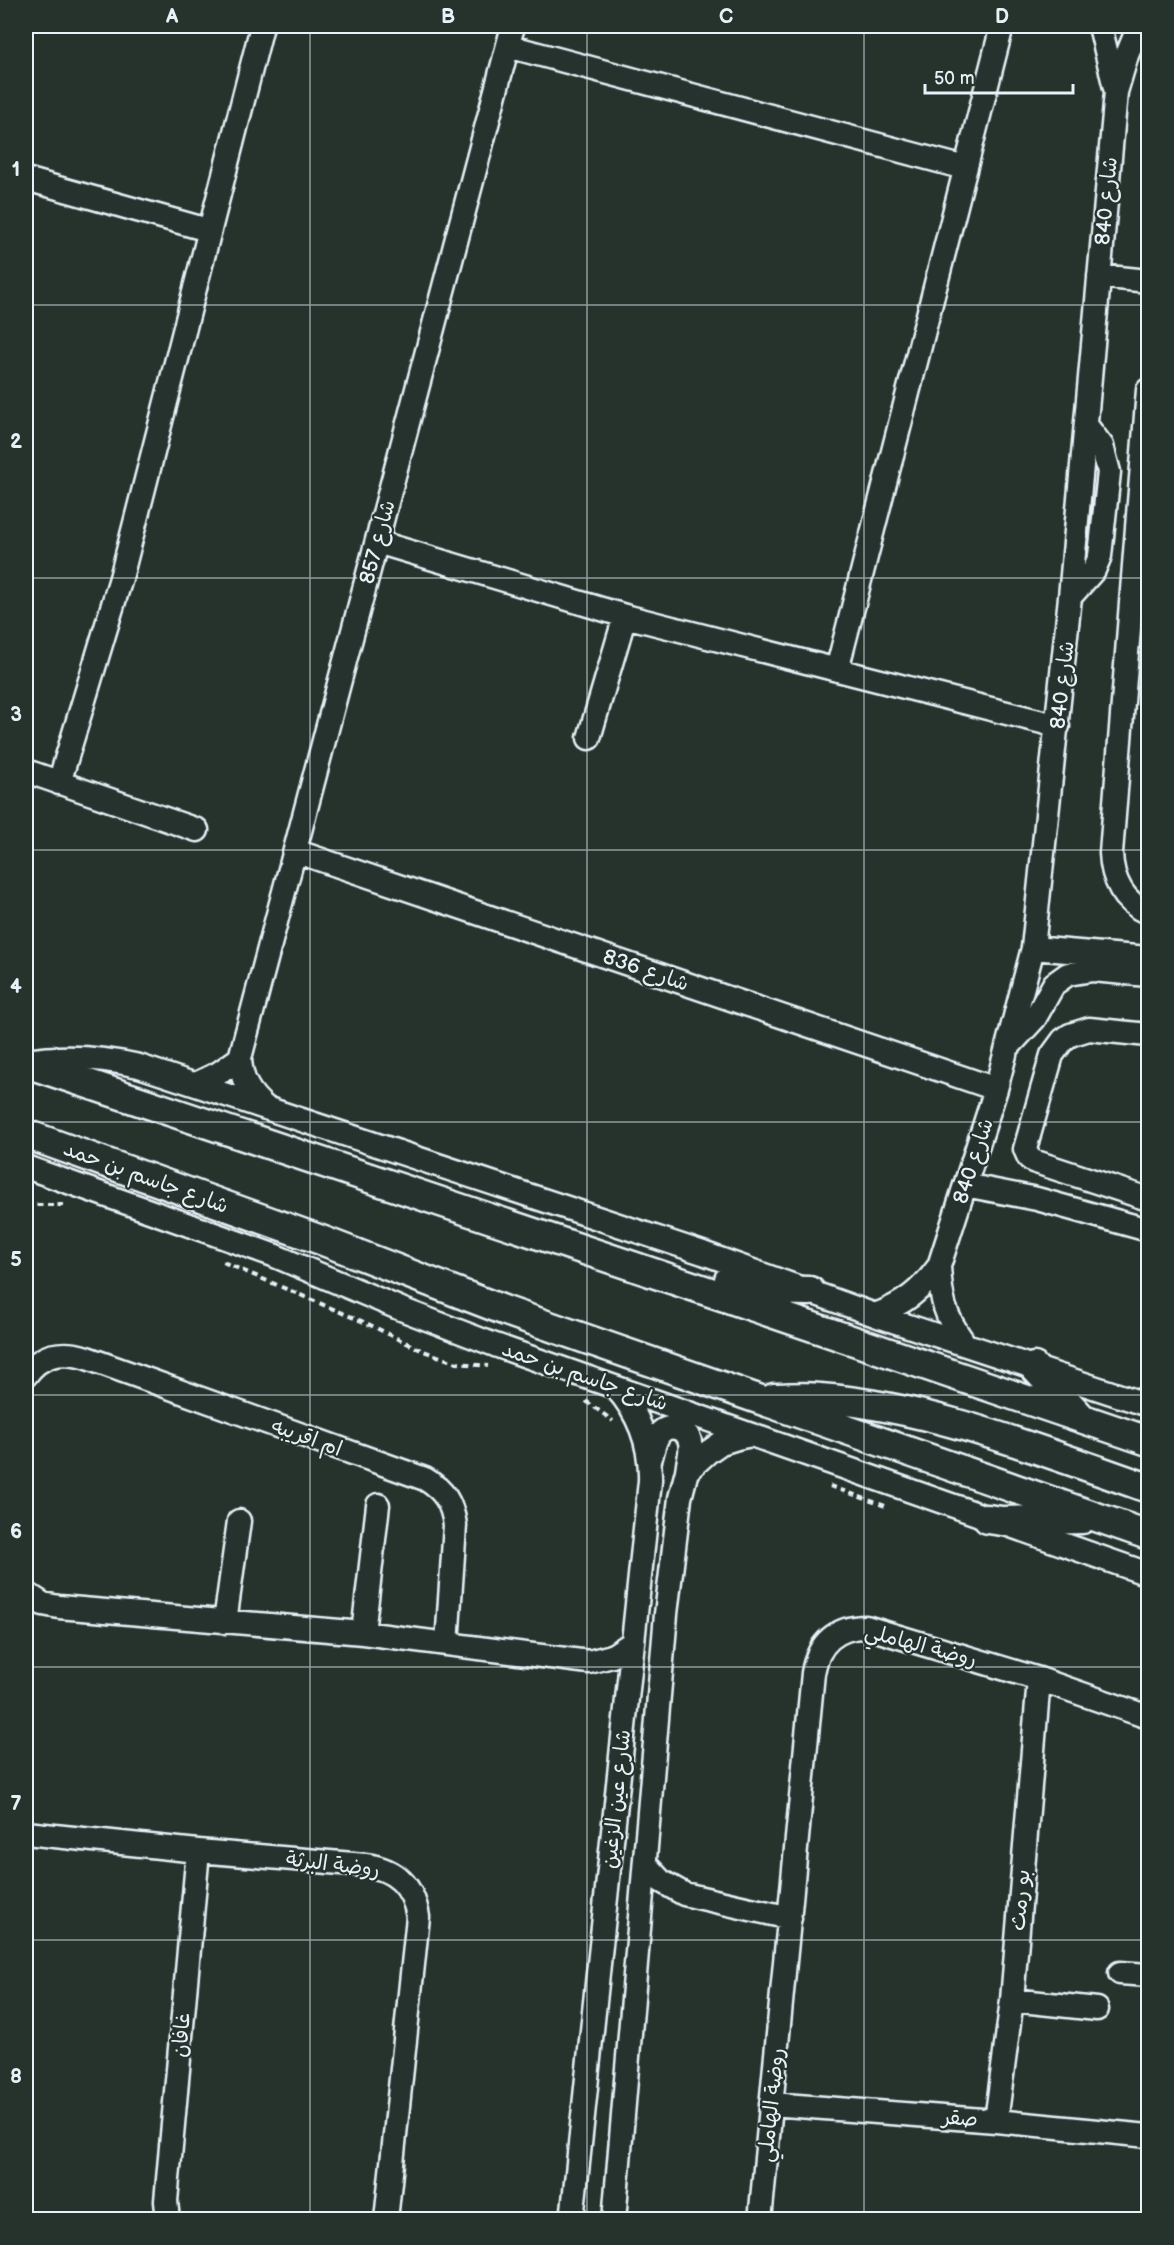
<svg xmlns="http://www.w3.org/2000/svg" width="1174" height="2245" font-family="'Balsamiq Sans','Playpen Sans Arabic',sans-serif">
<rect width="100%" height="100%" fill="#26332d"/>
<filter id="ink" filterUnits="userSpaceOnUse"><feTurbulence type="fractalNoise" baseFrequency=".0167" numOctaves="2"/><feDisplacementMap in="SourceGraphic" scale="12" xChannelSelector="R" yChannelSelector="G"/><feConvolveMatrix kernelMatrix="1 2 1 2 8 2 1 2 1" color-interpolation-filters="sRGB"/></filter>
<g filter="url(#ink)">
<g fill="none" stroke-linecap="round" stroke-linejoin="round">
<!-- minor casing -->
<g stroke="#e8f1f8" stroke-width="27">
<path id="minor" d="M 1100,26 L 1115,88
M 508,46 L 965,168
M 26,179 L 208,230
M 1099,276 L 1148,281
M 1148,390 L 1111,853 C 1112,879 1123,902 1148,913
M 377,542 L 625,616 L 1058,726
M 1070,597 L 1094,570 L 1100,556 L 1109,472 L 1102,446 L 1086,425
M 837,670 L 1002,26
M 589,738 L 625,616
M 26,771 L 197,830
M 59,783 L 121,578 L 262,26
M 295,851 L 996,1089
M 1033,948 L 1148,958
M 1148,1035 L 1089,1029 L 1070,1035 L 1063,1040 L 1052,1055 L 1025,1149 L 1029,1158 L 1033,1161 L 1148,1199
M 1010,1045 L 1035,1018 L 1054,984 L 1068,974 L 1092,970 L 1148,975
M 26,1061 C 64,1055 100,1057 139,1066 L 703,1253 L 875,1315 L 1148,1405
M 196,1084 L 219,1073 L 240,1058
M 266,1108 C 249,1094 241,1080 240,1058 L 513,26
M 26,1167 L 273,1255 L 401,1309 L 495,1345 L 1148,1574
M 965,1185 L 1037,1199 L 1148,1230
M 939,1266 C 941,1301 944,1314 964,1343
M 875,1315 C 904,1304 922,1290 939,1266 L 996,1089 L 1033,948 L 1070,597 L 1116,92 L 1127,55 L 1139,26
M 26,1375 C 41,1354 62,1350 87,1358 L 425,1479 C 444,1490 452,1503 455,1525 L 447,1644 L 363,1633 L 59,1607 L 43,1604 L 26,1593
M 650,1460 C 653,1452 654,1440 660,1433 C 670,1422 688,1429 690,1442 C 692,1451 688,1462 687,1471
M 225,1622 L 239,1521
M 363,1633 L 378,1505
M 447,1644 L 589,1662 L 612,1656 L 632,1643
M 26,1833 L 198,1851 L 365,1865 C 396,1869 413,1886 418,1917 L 386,2220
M 645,1864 L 661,1881 L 684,1894 L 790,1918
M 1120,1973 L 1148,1975
M 1012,2000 L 1097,2009
M 771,2104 L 996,2121 L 1148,2136
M 996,2121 L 1012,2000 L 1039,1679
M 168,2220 L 166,2201 L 198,1851
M 572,2220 L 650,1481 C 651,1445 639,1414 616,1388
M 614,2220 L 666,1614 L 680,1498 L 687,1471 L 708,1452 L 721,1443 L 737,1438 L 752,1435
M 760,2220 L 813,1673 C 818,1643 836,1627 866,1627 L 1039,1679 L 1148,1717"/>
</g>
<!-- major casing -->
<g stroke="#e8f1f8" stroke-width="33">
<path id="major" d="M 26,1063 L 725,1297 L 1148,1441
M 26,1134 L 321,1240 L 506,1311 L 1148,1535
M 729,1280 L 761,1290 L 810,1291
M 1034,1367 L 1080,1416
M 774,1398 C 789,1398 805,1396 820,1398 C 933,1407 1041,1451 1148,1488
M 988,1519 L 1002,1521 L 1082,1519"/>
</g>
<!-- path -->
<path stroke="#e8f1f8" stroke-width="4" stroke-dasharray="6 4.5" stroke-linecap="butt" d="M 26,1205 L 67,1205
M 223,1262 L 366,1323 L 421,1350 L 457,1363 L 488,1366
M 586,1401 L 613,1421
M 830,1486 L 885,1506"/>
<!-- minor -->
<use href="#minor" stroke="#26332d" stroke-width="22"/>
<!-- major -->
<use href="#major" stroke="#26332d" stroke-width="28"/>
</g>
</g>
<!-- grid -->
<path fill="none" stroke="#e8f1f8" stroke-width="1.5" stroke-opacity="0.55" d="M 310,26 L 310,2220M 587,26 L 587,2220M 864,26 L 864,2220M 26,305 L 1148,305M 26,578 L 1148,578M 26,850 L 1148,850M 26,1122 L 1148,1122M 26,1395 L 1148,1395M 26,1667 L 1148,1667M 26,1940 L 1148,1940"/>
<g text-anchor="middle" stroke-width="4.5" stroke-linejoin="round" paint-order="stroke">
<!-- street labels -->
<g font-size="21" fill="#e8f1f8" stroke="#26332d">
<text transform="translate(1106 201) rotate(-85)" y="7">شارع 840</text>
<text transform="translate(377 542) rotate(-75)" y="7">شارع 857</text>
<text transform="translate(1062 685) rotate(-84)" y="7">شارع 840</text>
<text transform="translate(646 970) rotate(19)" y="7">شارع 836</text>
<text transform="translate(973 1161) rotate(-72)" y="7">شارع 840</text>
<text transform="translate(146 1177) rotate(20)" y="7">شارع جاسم بن حمد</text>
<text transform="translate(585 1376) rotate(19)" y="7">شارع جاسم بن حمد</text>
<text transform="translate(307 1437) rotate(20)" y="7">ام اقريبه</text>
<text transform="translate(921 1645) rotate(15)" y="7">روضة الهاملي</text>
<text transform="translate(616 1799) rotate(-84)" y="7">شارع عين الزغين</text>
<text transform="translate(333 1864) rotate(7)" y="7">روضة البرثة</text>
<text transform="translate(1020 1900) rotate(-85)" y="7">بو رمث</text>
<text transform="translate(181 2035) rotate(-85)" y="7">غافان</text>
<text transform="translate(771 2105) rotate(-84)" y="7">روضة الهاملي</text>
<text transform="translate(960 2118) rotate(4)" y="7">صقر</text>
</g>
</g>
<!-- margin -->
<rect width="1174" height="2245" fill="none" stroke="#26332d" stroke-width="66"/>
<!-- scale -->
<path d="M925 84v9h148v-9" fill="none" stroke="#e8f1f8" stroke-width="3"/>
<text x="934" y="84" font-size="18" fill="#e8f1f8" stroke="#26332d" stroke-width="4.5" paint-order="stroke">50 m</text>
<rect x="33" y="33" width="1108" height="2179" fill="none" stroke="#e8f1f8" stroke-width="2"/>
<g font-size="20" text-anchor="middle" font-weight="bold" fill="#e8f1f8">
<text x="172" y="23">A</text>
<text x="448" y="23">B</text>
<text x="726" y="23">C</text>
<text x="1002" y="23">D</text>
<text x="16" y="176">1</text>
<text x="16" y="448">2</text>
<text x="16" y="721">3</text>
<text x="16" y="993">4</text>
<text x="16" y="1266">5</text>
<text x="16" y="1538">6</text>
<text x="16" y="1810">7</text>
<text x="16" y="2083">8</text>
</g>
</svg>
